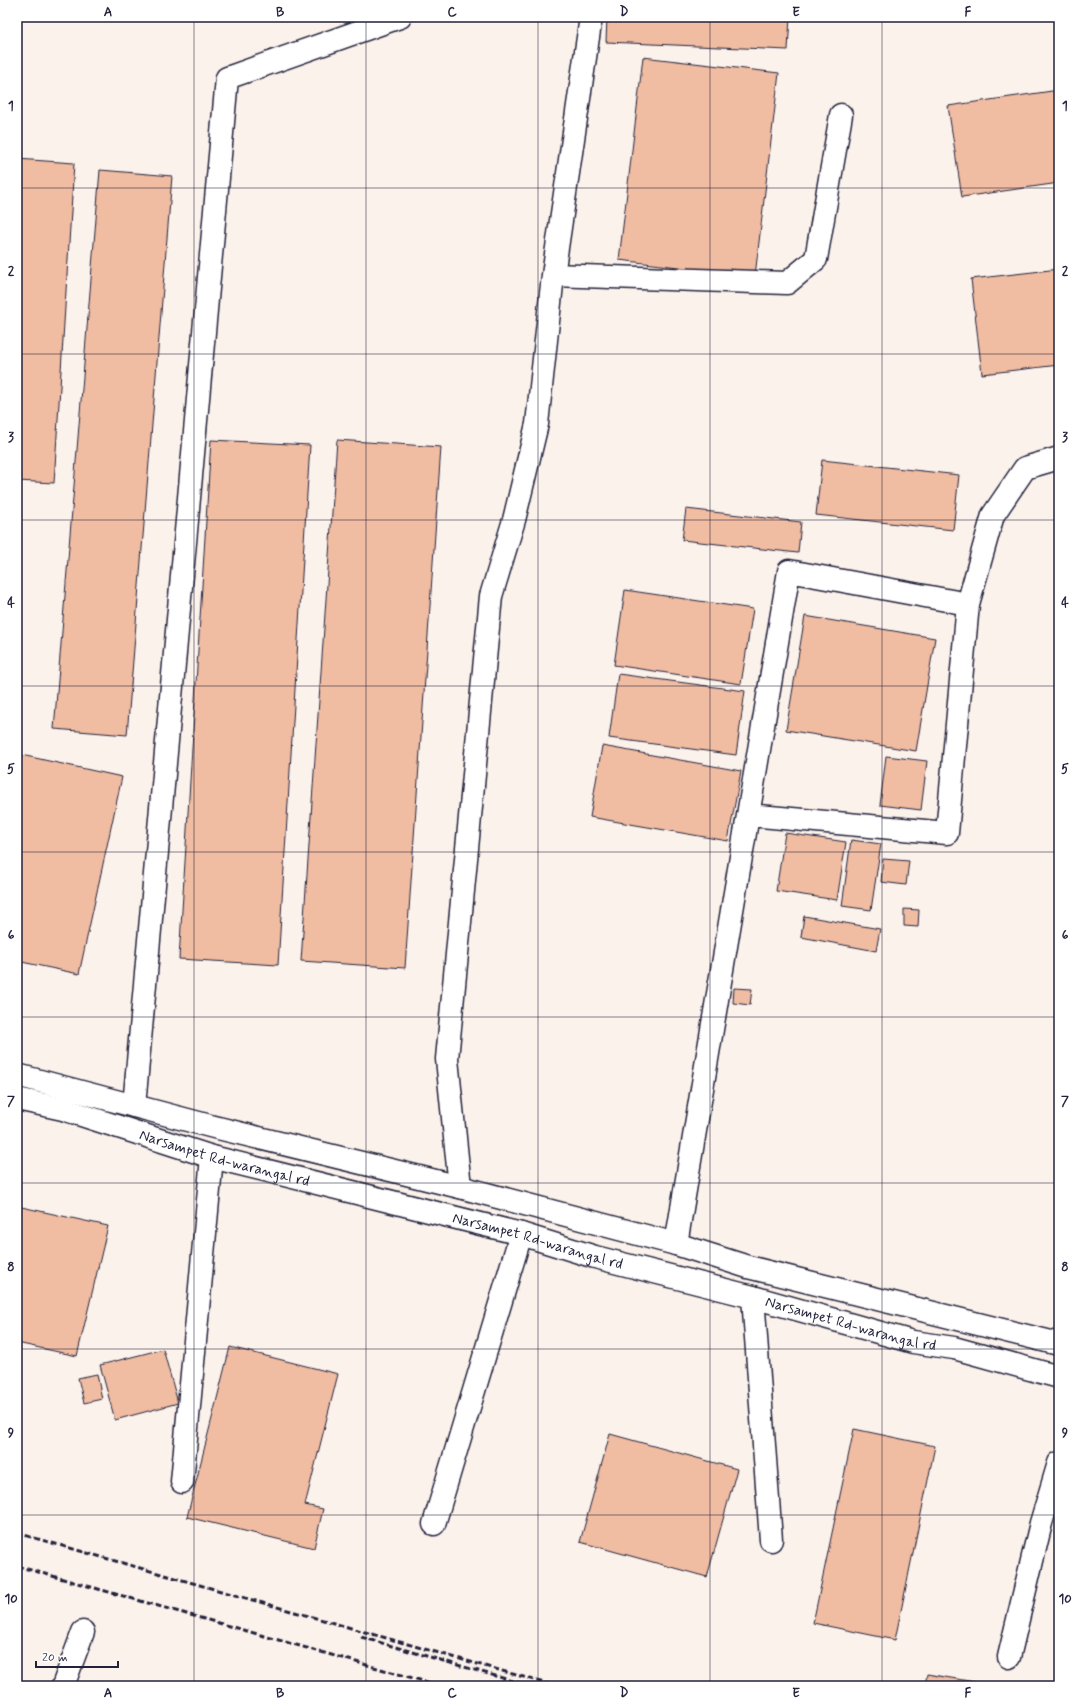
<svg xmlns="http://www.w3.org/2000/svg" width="1076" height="1703" font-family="Mynerve,sans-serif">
<rect width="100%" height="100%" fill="#fcf2ec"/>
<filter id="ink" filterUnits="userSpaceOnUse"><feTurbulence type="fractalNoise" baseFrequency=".025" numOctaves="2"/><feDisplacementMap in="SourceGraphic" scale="8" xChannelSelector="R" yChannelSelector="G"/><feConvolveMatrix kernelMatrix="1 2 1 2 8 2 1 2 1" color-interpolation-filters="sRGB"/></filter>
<g filter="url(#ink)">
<!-- building -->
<path fill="#f0bca2" stroke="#22223b" d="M 607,17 L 790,17 L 788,50 L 606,42 Z
M 643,57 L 779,73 L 755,276 L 619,260 Z
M 1059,90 L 1059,183 L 962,197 L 948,106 Z
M 17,159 L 74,163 L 54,483 L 17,481 Z
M 100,170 L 172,176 L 127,735 L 54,729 Z
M 1059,269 L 1059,365 L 982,374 L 971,279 Z
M 211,440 L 310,445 L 278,965 L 179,959 Z
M 337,440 L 441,447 L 405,968 L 301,961 Z
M 822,460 L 959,475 L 953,530 L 816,515 Z
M 686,509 L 801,522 L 798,553 L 682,540 Z
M 625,590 L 753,609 L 741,684 L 614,665 Z
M 805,616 L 935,638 L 916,751 L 786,730 Z
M 618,674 L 745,691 L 736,755 L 609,738 Z
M 602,746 L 741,771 L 728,841 L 590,817 Z
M 17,754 L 122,777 L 79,974 L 17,961 Z
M 886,756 L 927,761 L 921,810 L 880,805 Z
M 785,833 L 846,842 L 837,900 L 776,891 Z
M 851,840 L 881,844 L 871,910 L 842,906 Z
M 883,859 L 909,861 L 906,885 L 881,882 Z
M 904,909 L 919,910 L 918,927 L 904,926 Z
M 804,916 L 880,929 L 876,951 L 801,937 Z
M 734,988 L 752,989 L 750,1005 L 733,1003 Z
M 17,1206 L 108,1226 L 77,1356 L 17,1343 Z
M 230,1347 L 338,1374 L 305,1505 L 323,1509 L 314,1548 L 187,1517 Z
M 163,1349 L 178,1403 L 115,1420 L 100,1365 Z
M 97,1374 L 102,1399 L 84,1403 L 78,1378 Z
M 854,1429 L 935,1446 L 895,1640 L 813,1623 Z
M 610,1434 L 737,1469 L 707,1577 L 580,1542 Z
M 927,1674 L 981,1683 L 980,1686 L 925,1686 Z"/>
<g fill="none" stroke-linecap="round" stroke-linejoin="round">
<!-- minor casing -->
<g stroke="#22223b" stroke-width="25">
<path id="minor" d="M 553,275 L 787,283 L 816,259 L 841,115
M 749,815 L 947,833 L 968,604
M 134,1106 L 227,78 L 400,17
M 460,1187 L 447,1059 L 491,596 L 514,520 L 537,424 L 553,275 L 591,17
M 676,1244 L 789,571 L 968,604 L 993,515 L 1025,468 L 1059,458
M 753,1297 L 771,1540
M 182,1482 L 212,1157
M 434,1524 L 521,1234
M 1009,1657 L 1041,1523 L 1059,1463
M 63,1686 L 83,1632"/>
</g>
<!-- secondary casing -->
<g stroke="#22223b" stroke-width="25">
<g id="secondary">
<path d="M 17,1075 L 214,1127 L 460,1187 L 676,1244 L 748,1267 L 1059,1344"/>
<path id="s1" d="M 17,1099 L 63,1109 L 212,1157 L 521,1234 L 595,1257 L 753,1297 L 913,1342 L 954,1348 L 1059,1377"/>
</g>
</g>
<!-- minor -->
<use href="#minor" stroke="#fff" stroke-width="22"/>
<!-- secondary -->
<use href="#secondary" stroke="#fff" stroke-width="22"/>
<!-- rail -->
<path stroke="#22223b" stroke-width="3" stroke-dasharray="6 3" stroke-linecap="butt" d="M 17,1533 L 555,1686
M 17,1566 L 441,1686
M 361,1637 L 530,1686"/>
</g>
</g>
<!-- grid -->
<path fill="none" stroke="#22223b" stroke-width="1" stroke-opacity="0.55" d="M 194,17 L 194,1686M 366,17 L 366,1686M 538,17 L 538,1686M 710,17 L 710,1686M 882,17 L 882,1686M 17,188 L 1059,188M 17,354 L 1059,354M 17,520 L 1059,520M 17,686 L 1059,686M 17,852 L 1059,852M 17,1017 L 1059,1017M 17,1183 L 1059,1183M 17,1349 L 1059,1349M 17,1515 L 1059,1515"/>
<g text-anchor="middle" stroke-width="3" stroke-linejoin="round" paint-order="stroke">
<!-- street labels -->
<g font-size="15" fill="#22223b" stroke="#fff">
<text dy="5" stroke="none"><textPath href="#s1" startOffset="216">Narsampet Rd-warangal rd</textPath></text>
<text dy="5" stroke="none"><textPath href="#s1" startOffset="540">Narsampet Rd-warangal rd</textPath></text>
<text dy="5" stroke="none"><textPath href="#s1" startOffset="864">Narsampet Rd-warangal rd</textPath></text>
</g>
</g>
<!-- margin -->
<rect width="1076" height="1703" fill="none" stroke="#fff" stroke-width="44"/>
<!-- scale -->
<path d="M36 1661v6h82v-6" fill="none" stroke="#22223b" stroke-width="2"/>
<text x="42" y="1661" font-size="12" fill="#22223b" stroke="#ffffff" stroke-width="3" paint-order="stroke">20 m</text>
<rect x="22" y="22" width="1032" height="1659" fill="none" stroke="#22223b" stroke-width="1.5"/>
<g font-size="13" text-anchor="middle" font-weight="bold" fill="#22223b">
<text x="108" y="16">A</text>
<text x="280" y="16">B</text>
<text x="452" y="16">C</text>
<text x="624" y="16">D</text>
<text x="796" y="16">E</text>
<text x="968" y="16">F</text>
<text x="11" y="110">1</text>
<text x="1065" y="110">1</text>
<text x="11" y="275">2</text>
<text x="1065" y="275">2</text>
<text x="11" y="441">3</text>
<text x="1065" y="441">3</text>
<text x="11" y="607">4</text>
<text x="1065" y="607">4</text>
<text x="11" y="773">5</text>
<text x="1065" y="773">5</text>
<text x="11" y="939">6</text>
<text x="1065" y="939">6</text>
<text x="11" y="1105">7</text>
<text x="1065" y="1105">7</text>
<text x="11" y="1271">8</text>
<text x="1065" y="1271">8</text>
<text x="11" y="1437">9</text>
<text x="1065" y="1437">9</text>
<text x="11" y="1603">10</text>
<text x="1065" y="1603">10</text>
<text x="108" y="1697">A</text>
<text x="280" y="1697">B</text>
<text x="452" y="1697">C</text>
<text x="624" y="1697">D</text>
<text x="796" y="1697">E</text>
<text x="968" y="1697">F</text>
</g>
</svg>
